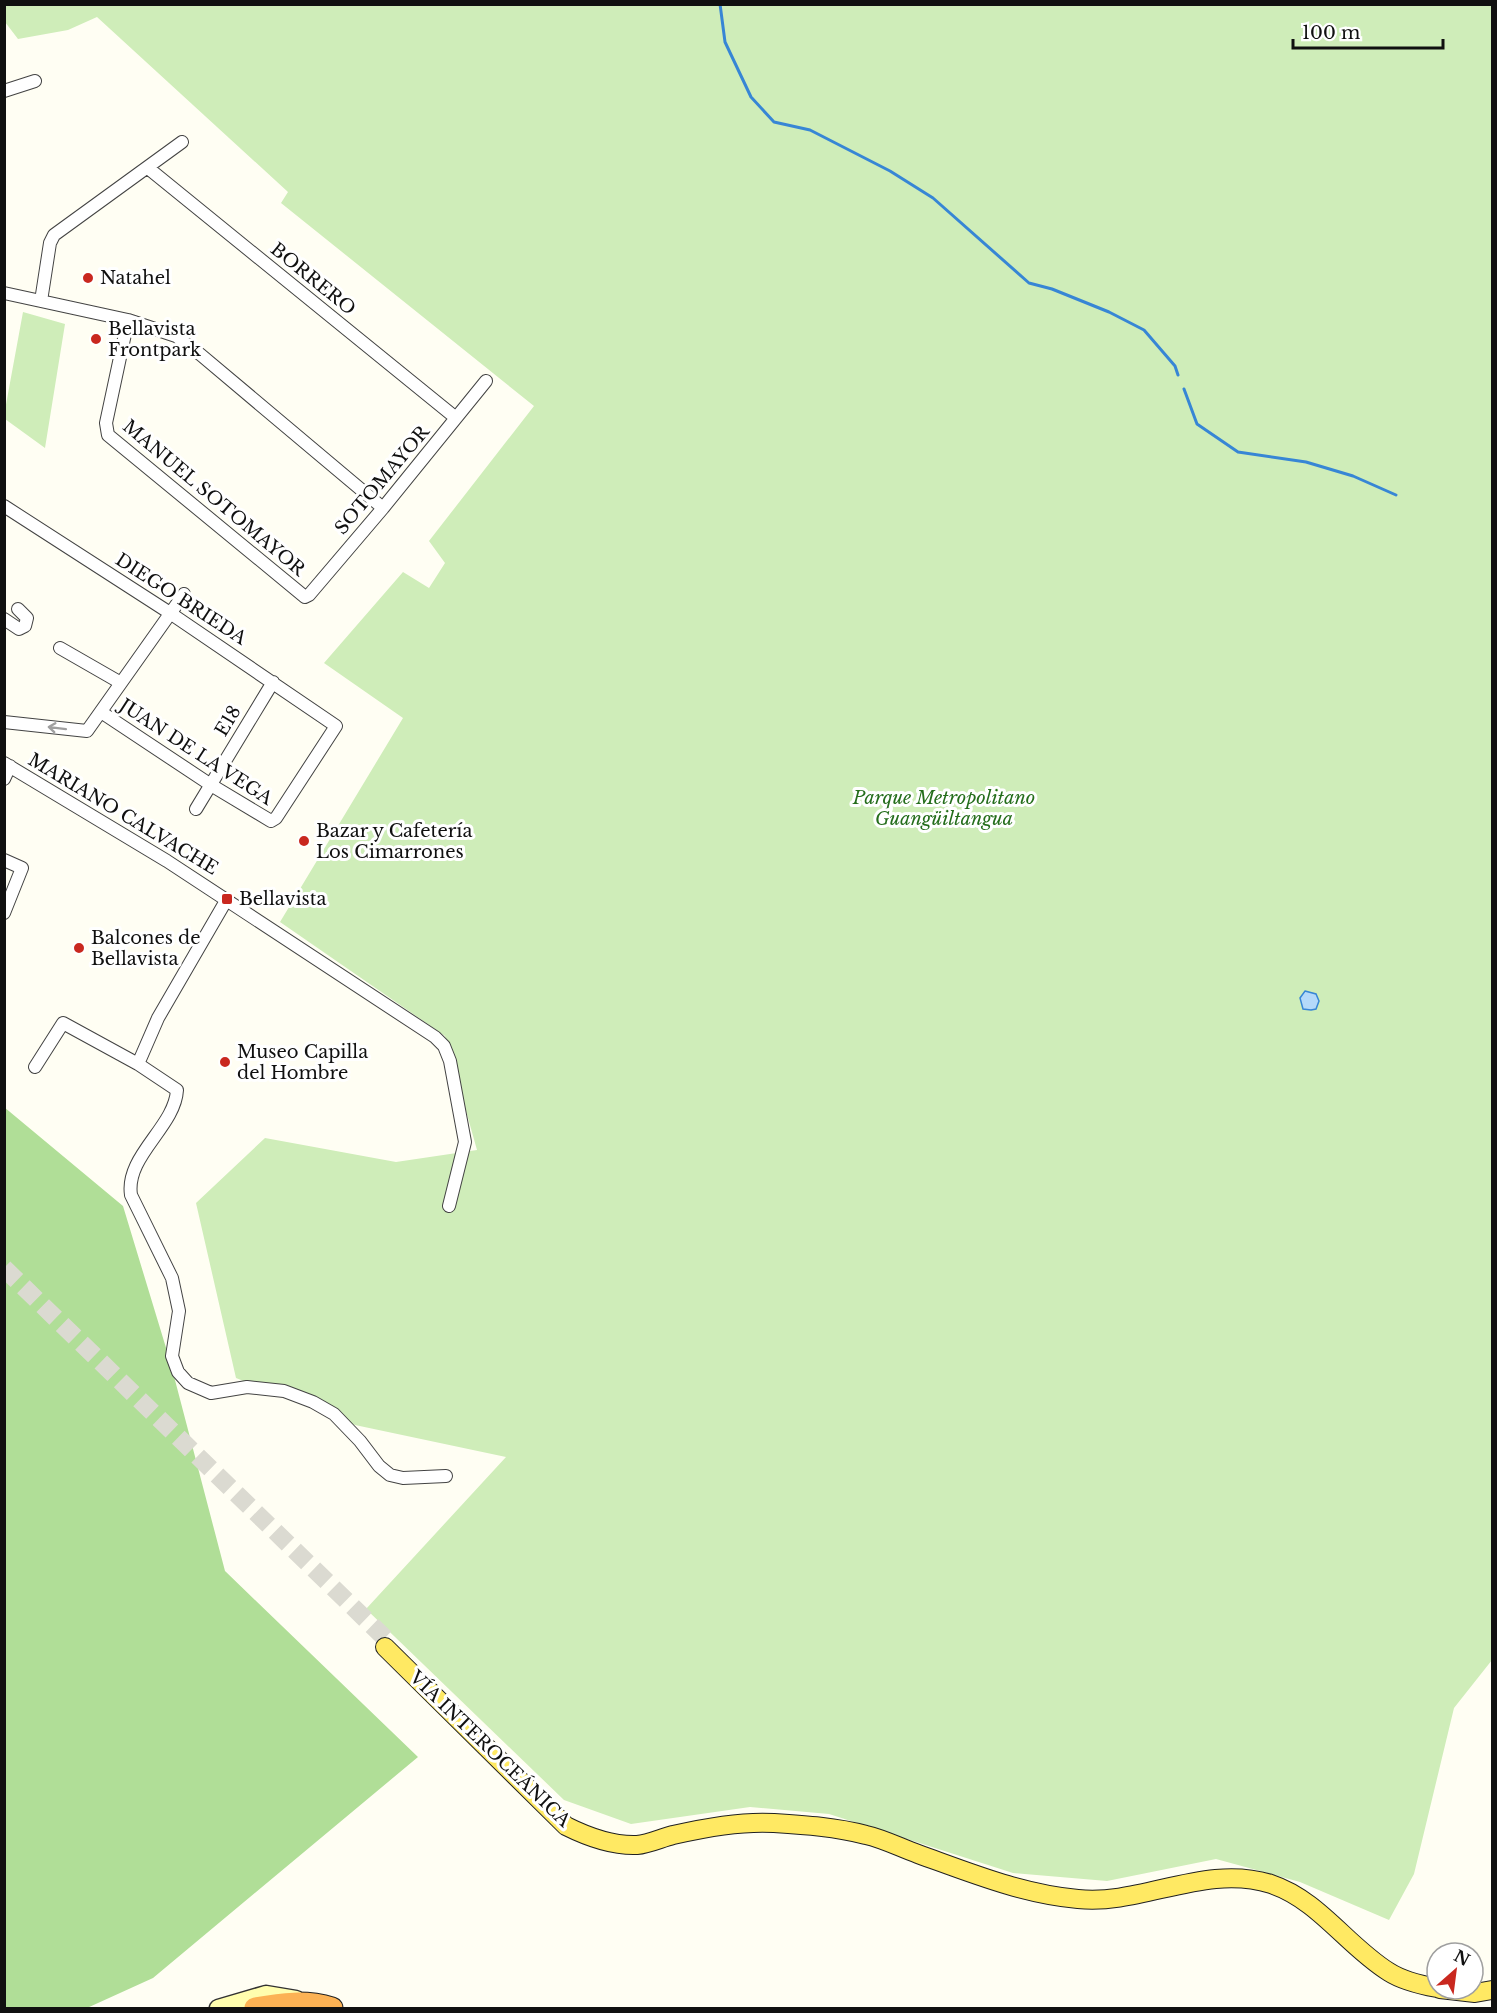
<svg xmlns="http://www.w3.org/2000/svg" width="1497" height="2013" font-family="'Libre Baskerville',serif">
<rect width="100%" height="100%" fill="#fffef3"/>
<!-- green -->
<path fill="#cfedb9" d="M 5,4 L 1492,5 L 1492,1660 L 1454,1708 L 1414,1874 L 1389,1920 L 1300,1882 L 1216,1859 L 1107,1881 L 1013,1873 L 829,1814 L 750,1807 L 631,1824 L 564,1800 L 366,1609 L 506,1457 L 355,1425 L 236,1378 L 196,1203 L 265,1138 L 396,1162 L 477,1150 L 445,1036 L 280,922 L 403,718 L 324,663 L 403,572 L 429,588 L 445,563 L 429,541 L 534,406 L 281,203 L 288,192 L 97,17 L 68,30 L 18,39 L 5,22 Z
M 23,312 L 65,324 L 45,448 L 5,419 L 5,410 Z"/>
<!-- forest -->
<path fill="#b0de97" d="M 4,1107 L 123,1206 L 170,1361 L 225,1571 L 418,1757 L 153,1978 L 87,2008 L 5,2008 Z"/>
<!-- water -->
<path fill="#b4d9fa" stroke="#3786d5" stroke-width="1.5" d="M 1305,991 L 1316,994 L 1319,1001 L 1316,1009 L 1311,1010 L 1303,1009 L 1300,998 Z"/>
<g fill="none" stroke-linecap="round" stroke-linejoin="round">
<!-- stream -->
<path stroke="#3786d5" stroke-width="3" d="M 720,4 L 725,42 L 751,97 L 774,122 L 810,130 L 890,171 L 933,198 L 1029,283 L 1052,289 L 1109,312 L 1144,330 L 1175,366 L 1178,375
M 1184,389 L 1197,424 L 1238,452 L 1306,462 L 1353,476 L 1396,495"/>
<!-- primary-tunnel -->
<path stroke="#dbdad1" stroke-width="18" stroke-dasharray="18 9" stroke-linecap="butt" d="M 4,1268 L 390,1643"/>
<!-- street casing -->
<g stroke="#434343" stroke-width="14">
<path id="street" d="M 4,91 L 35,81
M 148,168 L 456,418
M 4,293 L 128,320 L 176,336 L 201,355 L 383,508
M 41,301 L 50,243 L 54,235 L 182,142
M 128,320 L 106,423 L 108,435 L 305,597 L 309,595 L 383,508 L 486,381
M 4,506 L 170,613 L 336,726 L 276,818 L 271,821 L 211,785 L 101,712
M 4,619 L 19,629 L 25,626 L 27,618 L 18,609
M 60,648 L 121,683
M 4,722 L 87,731 L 184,594
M 4,763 L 167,861 L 435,1037 L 444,1046 L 450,1061 L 465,1142 L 449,1206
M 4,779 L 10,766
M 196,809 L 273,682
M 4,860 L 22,868 L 4,913
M 138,1064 L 158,1018 L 227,899
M 35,1067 L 63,1023 L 138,1064 L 177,1090 C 175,1127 125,1156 131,1195 L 172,1278 L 179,1311 L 172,1356 L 178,1372 L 188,1383 L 211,1393 L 247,1387 L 284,1391 L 313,1402 L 334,1414 L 360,1441 L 379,1466 L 390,1475 L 403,1478 L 446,1476"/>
</g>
<!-- secondary casing -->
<g stroke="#323232" stroke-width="19">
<path id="secondary" d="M 218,2008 L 266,1994 L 296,1999"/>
</g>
<!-- primary casing -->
<g stroke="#212121" stroke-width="20">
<path id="primary" d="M 385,1647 L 566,1826 C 588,1837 612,1846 637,1845 C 649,1844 661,1838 673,1835 C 705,1828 741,1821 774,1823 C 805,1825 836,1827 866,1835 C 884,1839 901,1848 918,1854 C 971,1873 1022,1894 1078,1899 C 1141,1906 1205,1863 1271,1884 C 1319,1900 1347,1946 1389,1972 C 1403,1981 1421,1985 1437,1988
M 1440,1989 L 1475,1993 L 1492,1990"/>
</g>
<!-- highway casing -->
<g stroke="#212121" stroke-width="23">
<path id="highway" d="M 255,2008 C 282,2003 306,2000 332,2008"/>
</g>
<!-- street -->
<use href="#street" stroke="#fff" stroke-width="12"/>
<!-- secondary -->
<use href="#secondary" stroke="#fffeae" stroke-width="16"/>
<!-- primary -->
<use href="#primary" stroke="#ffe963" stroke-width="18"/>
<!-- highway -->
<use href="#highway" stroke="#fcb254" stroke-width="21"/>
</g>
<!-- one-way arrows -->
<defs><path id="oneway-shaft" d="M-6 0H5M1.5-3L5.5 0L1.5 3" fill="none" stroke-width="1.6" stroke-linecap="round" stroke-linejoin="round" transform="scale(1.5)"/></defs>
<use stroke="#9f9f9f" href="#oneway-shaft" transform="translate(57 728) rotate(-173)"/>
<!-- markers -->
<g fill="#c9281f" stroke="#fff" stroke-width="2">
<circle cx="88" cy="278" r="6"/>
<circle cx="96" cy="339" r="6"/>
<circle cx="304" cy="841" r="6"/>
<rect x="221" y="893" width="12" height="12" rx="3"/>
<circle cx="79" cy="948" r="6"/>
<circle cx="225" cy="1062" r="6"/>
</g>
<g text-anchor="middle" stroke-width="6" stroke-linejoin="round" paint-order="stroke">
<!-- poi labels -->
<g font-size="18" fill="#101010" stroke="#fff" text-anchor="start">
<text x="100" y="284">Natahel</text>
<text x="108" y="335">Bellavista<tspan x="108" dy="21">Frontpark</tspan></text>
<text x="316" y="837">Bazar y Cafetería<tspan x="316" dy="21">Los Cimarrones</tspan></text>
<text x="239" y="905">Bellavista</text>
<text x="91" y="944">Balcones de<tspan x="91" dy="21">Bellavista</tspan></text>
<text x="237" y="1058">Museo Capilla<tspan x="237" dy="21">del Hombre</tspan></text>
</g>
<!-- street labels -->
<g font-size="18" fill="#101010" stroke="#fff">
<text transform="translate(313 279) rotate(39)" y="6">BORRERO</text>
<text transform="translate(382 480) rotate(-50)" y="6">SOTOMAYOR</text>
<text transform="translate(214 498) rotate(40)" y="6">MANUEL SOTOMAYOR</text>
<text transform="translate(181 599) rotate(33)" y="6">DIEGO BRIEDA</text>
<text transform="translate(228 721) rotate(-59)" y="6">E18</text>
<text transform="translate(196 752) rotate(33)" y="6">JUAN DE LA VEGA</text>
<text transform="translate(123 814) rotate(31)" y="6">MARIANO CALVACHE</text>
<text transform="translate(490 1749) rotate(44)" y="6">VÍA INTEROCEÁNICA</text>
</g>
<!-- park labels -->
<g font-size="18" font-style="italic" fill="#246d1b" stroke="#fff">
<text x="944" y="804">Parque Metropolitano<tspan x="944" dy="21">Guangüiltangua</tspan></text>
</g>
</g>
<!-- border -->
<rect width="1497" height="2013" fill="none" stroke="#101010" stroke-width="12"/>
<!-- north arrow -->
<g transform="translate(1455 1971) rotate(28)"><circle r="28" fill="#ffffff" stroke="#9f9f9f" stroke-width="1.5"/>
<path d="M0-4.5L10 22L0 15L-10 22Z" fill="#c9281f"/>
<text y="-9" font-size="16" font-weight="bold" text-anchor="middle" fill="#101010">N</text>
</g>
<!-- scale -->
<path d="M1293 39v9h150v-9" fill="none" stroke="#101010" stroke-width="3"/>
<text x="1302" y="39" font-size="18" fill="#101010" stroke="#ffffff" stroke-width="4.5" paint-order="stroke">100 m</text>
</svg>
